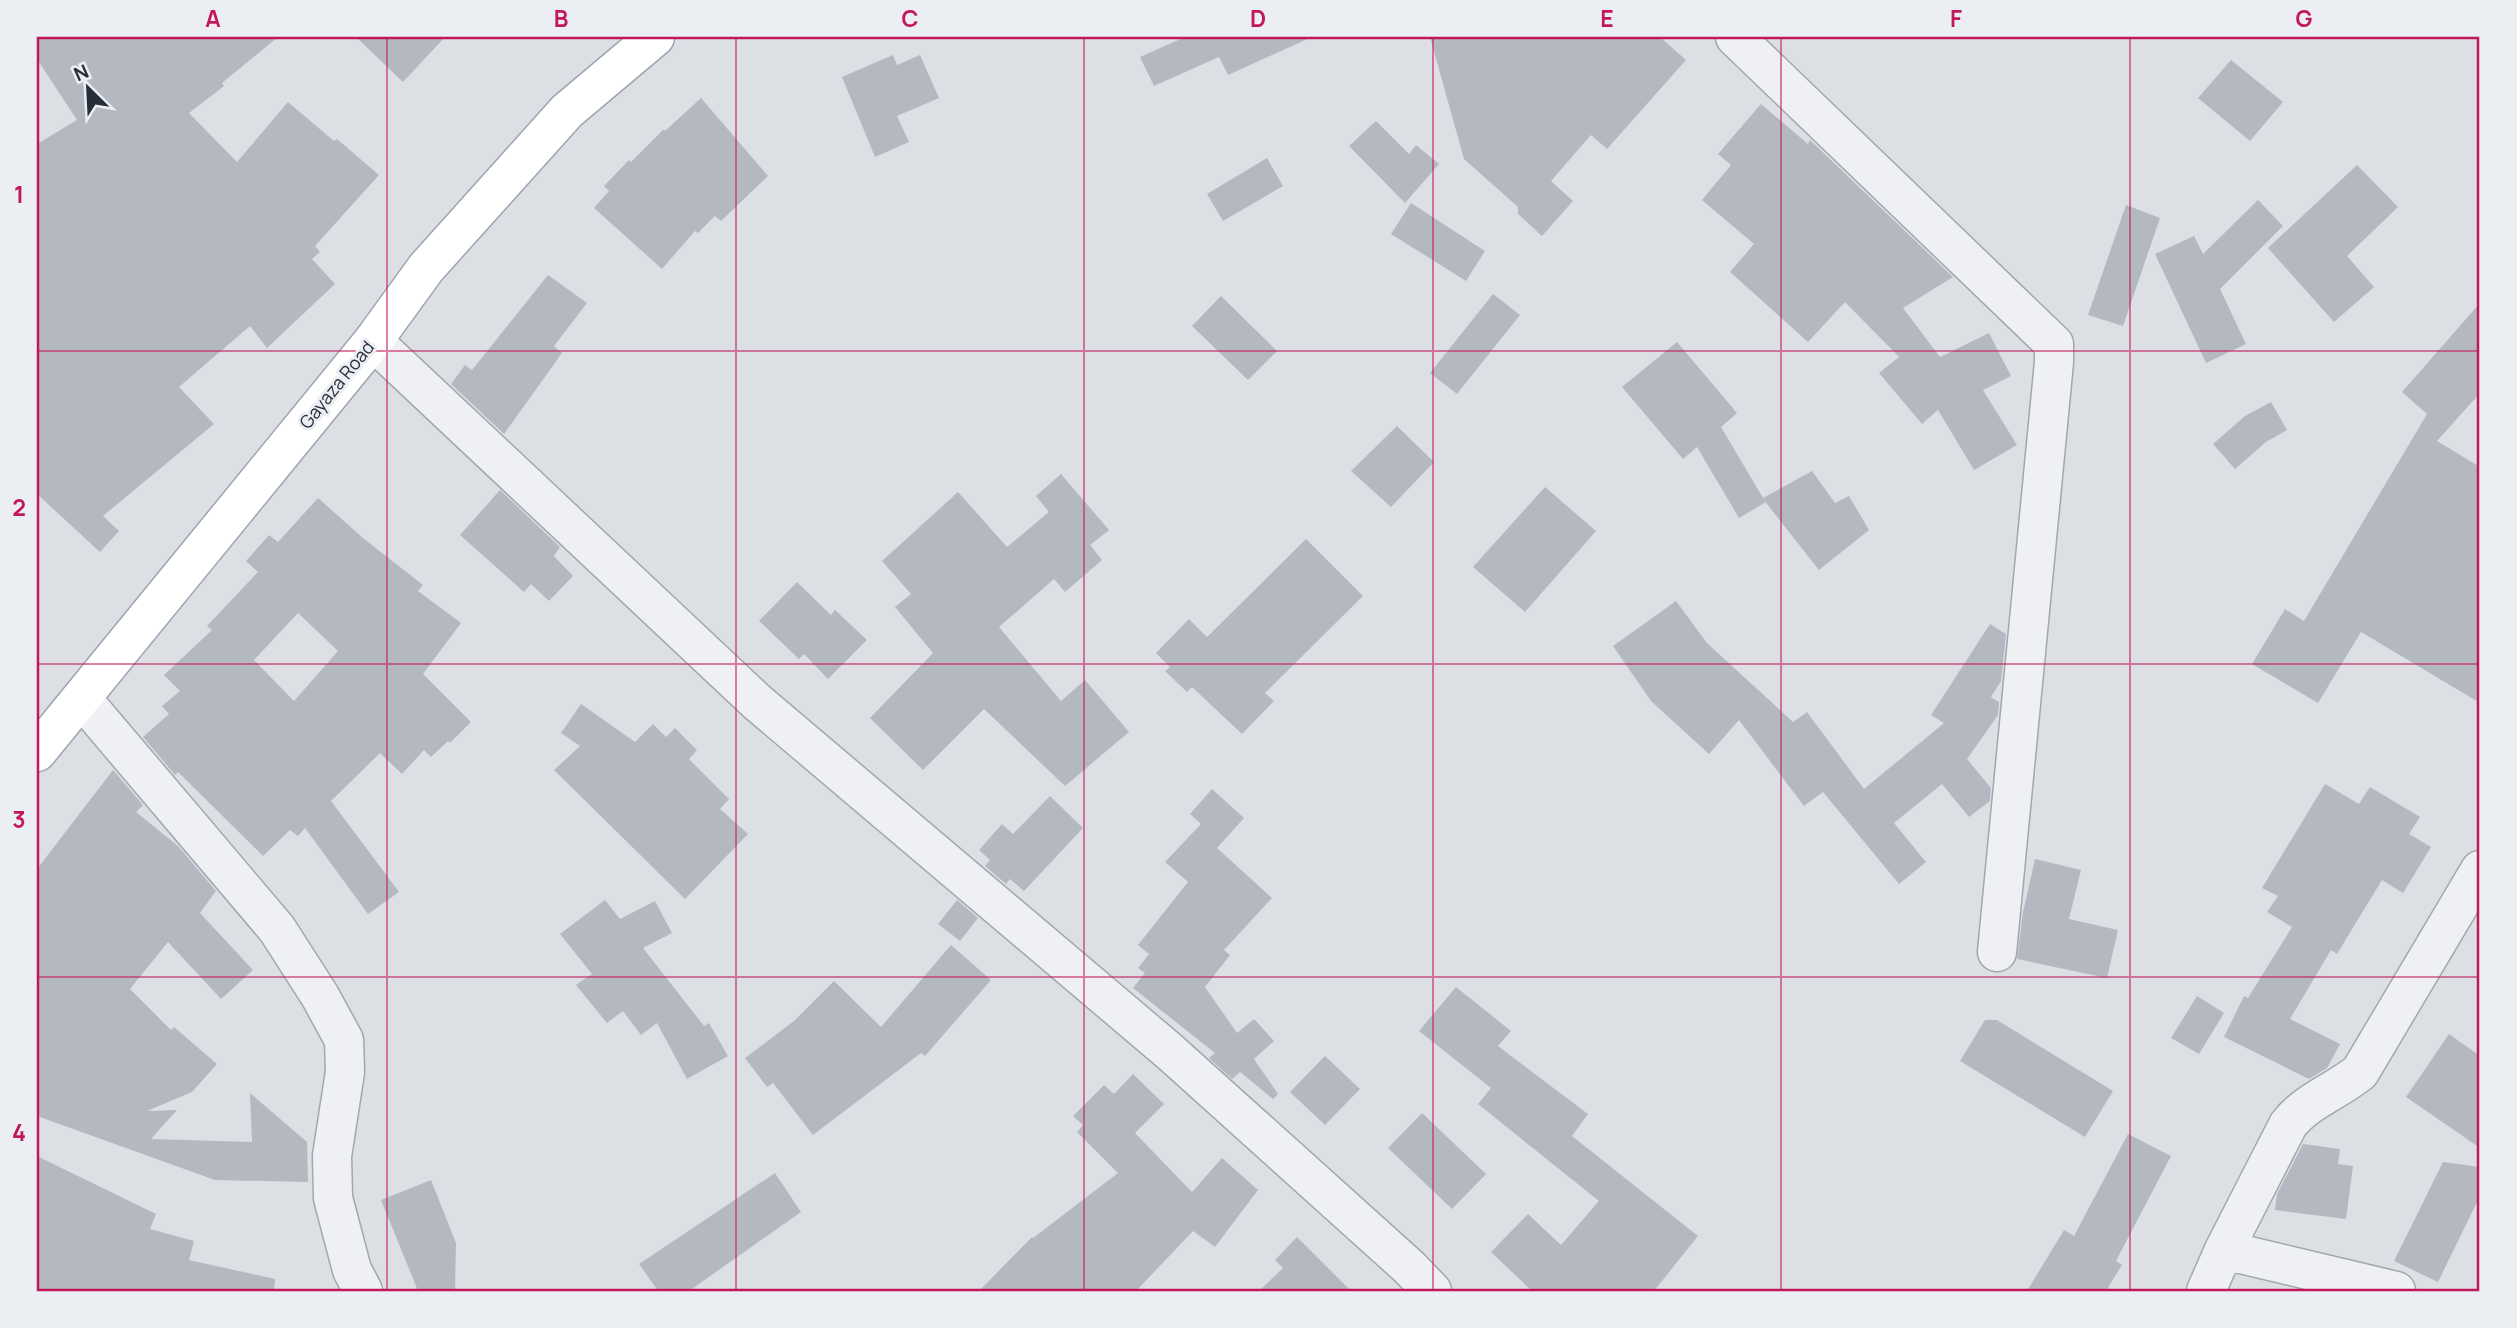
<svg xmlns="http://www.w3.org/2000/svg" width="2517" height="1328" font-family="Manrope,sans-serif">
<rect width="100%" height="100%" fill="#dce0e5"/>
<!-- building -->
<path fill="#b4b9c1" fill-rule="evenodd" d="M 37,37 L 278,37 L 222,83 L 224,86 L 189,113 L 237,162 L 288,102 L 334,141 L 337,139 L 379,175 L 315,246 L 320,252 L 312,259 L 335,284 L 267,348 L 250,326 L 179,387 L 214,424 L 103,516 L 119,531 L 100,552 L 37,494 L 37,144 L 77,120 L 37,59 Z
M 356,37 L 445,37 L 403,82 Z
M 1185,37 L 1312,37 L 1228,75 L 1219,57 L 1154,86 L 1140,57 Z
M 1430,37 L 1660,37 L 1686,60 L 1607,149 L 1591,135 L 1551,181 L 1573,201 L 1542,236 L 1518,214 L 1518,207 L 1464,159 Z
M 893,55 L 897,65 L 920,55 L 939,98 L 897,116 L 909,142 L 875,157 L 842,77 Z
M 2231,60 L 2283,102 L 2250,141 L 2198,98 Z
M 701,98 L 768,176 L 721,221 L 715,216 L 698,233 L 695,231 L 662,269 L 594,208 L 609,191 L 604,186 L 629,160 L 631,162 L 664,129 L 665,131 Z
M 1761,104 L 1808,144 L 1810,140 L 1953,277 L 1903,308 L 1940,357 L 1989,333 L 2011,376 L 1983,390 L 2017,445 L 1974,470 L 1938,410 L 1922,424 L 1879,373 L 1899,357 L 1845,302 L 1808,342 L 1730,272 L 1754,244 L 1702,200 L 1731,165 L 1718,154 Z
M 1376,121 L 1409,154 L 1416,145 L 1439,164 L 1405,203 L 1349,146 Z
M 1267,158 L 1283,186 L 1223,221 L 1207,194 Z
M 2357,165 L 2398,207 L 2347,256 L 2374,287 L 2334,322 L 2268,248 Z
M 2258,200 L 2283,226 L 2220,289 L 2246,344 L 2206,363 L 2155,254 L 2194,236 L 2203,254 Z
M 1411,203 L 1485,251 L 1466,281 L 1391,234 Z
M 2126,205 L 2160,218 L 2123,326 L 2088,315 Z
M 548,275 L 587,303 L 554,346 L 562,353 L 504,434 L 451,384 L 465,365 L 472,370 Z
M 1493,294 L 1520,315 L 1457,394 L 1430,373 Z
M 1221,296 L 1277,351 L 1248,380 L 1192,326 Z
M 2480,303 L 2480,393 L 2437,441 L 2480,467 L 2480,703 L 2361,632 L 2318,703 L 2252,664 L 2285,609 L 2304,621 L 2427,414 L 2402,392 Z
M 1677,342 L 1737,413 L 1721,427 L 1763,498 L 1812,471 L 1835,503 L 1849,496 L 1869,530 L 1819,570 L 1763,499 L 1766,502 L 1739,518 L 1697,447 L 1683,459 L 1622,387 Z
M 2271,402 L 2287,430 L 2266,442 L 2235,469 L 2213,444 L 2245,416 Z
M 1397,426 L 1434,462 L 1391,507 L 1351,471 Z
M 1061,474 L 1109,530 L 1090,545 L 1102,560 L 1065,592 L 1054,579 L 999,627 L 1061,701 L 1085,680 L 1129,732 L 1065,786 L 984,709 L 923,770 L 870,718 L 933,653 L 895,607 L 911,594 L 882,561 L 958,492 L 1007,547 L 1049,512 L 1036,496 Z
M 1545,487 L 1596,531 L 1525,612 L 1473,567 Z
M 500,490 L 560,547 L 554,556 L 573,576 L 549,601 L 531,584 L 524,592 L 460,535 Z
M 318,498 L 363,538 L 423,585 L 418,591 L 461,623 L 423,674 L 471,722 L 450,743 L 448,741 L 431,757 L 424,750 L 402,774 L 380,753 L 331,801 L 399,892 L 368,914 L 305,828 L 298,836 L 290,830 L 263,856 L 178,772 L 175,775 L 143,737 L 169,714 L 162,706 L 180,691 L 164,675 L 212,630 L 207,626 L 258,572 L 246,561 L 269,535 L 278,542 ZM 298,613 L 338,651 L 294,701 L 254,660 Z
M 1306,539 L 1363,596 L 1265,693 L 1274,701 L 1242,734 L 1192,687 L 1187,692 L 1165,671 L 1170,667 L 1156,653 L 1189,619 L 1207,637 Z
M 797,582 L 831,615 L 835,610 L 867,640 L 828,679 L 804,654 L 799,659 L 759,621 Z
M 1676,601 L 1707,643 L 1793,722 L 1807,712 L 1864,789 L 1944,723 L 1931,715 L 1990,624 L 2006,634 L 2001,681 L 1991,697 L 1999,702 L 1998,715 L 1967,759 L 1991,788 L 1990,801 L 1969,817 L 1942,784 L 1894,823 L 1926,862 L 1899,884 L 1823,792 L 1804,806 L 1739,720 L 1709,754 L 1651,701 L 1613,646 Z
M 581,704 L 635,742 L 653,724 L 666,737 L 675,728 L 697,750 L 689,759 L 729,799 L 720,809 L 748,834 L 685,899 L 554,770 L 580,746 L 561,733 Z
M 113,770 L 143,805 L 136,812 L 178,846 L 216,891 L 200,913 L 253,970 L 221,999 L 168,942 L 130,989 L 171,1030 L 174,1027 L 217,1064 L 192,1092 L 147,1111 L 177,1110 L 151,1139 L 252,1142 L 250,1093 L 307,1142 L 308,1182 L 215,1180 L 37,1116 L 37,869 Z
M 2325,784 L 2359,804 L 2370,787 L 2420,817 L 2409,834 L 2431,847 L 2403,893 L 2382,880 L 2337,954 L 2331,950 L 2290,1019 L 2340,1044 L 2327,1068 L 2309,1079 L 2224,1037 L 2244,996 L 2248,998 L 2292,927 L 2267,912 L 2278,896 L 2262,888 Z
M 1212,789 L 1244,818 L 1217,848 L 1272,898 L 1224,950 L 1230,955 L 1205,987 L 1237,1033 L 1254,1019 L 1274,1041 L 1254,1059 L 1278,1094 L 1273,1099 L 1240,1072 L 1232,1079 L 1209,1058 L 1215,1053 L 1133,988 L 1145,973 L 1138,968 L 1149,954 L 1138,945 L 1188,882 L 1165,862 L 1201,824 L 1190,814 Z
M 1050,796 L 1083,828 L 1024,891 L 1010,879 L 1006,884 L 985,866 L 990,860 L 979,850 L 1002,824 L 1013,834 Z
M 2035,859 L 2081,870 L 2069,919 L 2118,930 L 2107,978 L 2017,959 L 2023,912 Z
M 605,900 L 620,919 L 655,901 L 672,933 L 643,948 L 704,1026 L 709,1023 L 728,1056 L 687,1079 L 657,1023 L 641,1035 L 623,1011 L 607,1023 L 576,985 L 592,974 L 560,934 Z
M 957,900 L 978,918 L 960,941 L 938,924 Z
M 951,945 L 991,980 L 925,1056 L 921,1053 L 813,1135 L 773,1083 L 767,1087 L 745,1058 L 794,1021 L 834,981 L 881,1027 Z
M 1456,987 L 1511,1031 L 1498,1046 L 1588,1114 L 1572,1136 L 1698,1236 L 1654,1291 L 1532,1291 L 1491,1252 L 1528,1214 L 1561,1245 L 1599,1201 L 1478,1104 L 1491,1088 L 1419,1031 Z
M 2197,996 L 2224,1013 L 2199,1054 L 2171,1038 Z
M 1985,1020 L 1997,1020 L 2113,1091 L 2085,1137 L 1960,1061 Z
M 2449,1034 L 2480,1056 L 2480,1148 L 2406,1097 Z
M 1325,1056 L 1360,1089 L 1325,1125 L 1290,1092 Z
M 1133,1074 L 1164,1104 L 1135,1133 L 1192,1192 L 1222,1158 L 1258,1190 L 1215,1247 L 1193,1231 L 1136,1291 L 979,1291 L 1032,1237 L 1033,1238 L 1118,1173 L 1077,1132 L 1083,1125 L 1073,1116 L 1104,1085 L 1114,1094 Z
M 1422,1113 L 1486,1174 L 1452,1209 L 1388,1148 Z
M 2128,1134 L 2171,1156 L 2116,1261 L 2122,1265 L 2106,1291 L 2027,1291 L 2064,1230 L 2074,1236 Z
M 2303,1144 L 2340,1149 L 2338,1164 L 2353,1166 L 2346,1219 L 2275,1210 L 2277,1194 Z
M 37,1156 L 156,1214 L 150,1229 L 194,1241 L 189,1260 L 275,1279 L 274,1291 L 37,1291 Z
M 2443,1162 L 2480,1167 L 2480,1196 L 2438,1282 L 2394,1261 Z
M 775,1173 L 801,1212 L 689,1291 L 658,1291 L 639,1264 Z
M 431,1180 L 456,1243 L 455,1291 L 418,1291 L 381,1200 Z
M 1297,1237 L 1351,1291 L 1259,1291 L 1283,1268 L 1275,1260 Z"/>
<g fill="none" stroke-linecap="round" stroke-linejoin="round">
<!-- minor casing -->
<g stroke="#a2a7ae" stroke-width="41">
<path id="minor" d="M 1735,37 L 2054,344 L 2054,362 L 1997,952
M 373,341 L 757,702 L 1169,1051 L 1409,1267 L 1432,1291
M 82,699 L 277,929 L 320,996 L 344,1040 L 345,1072 L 332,1156 L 333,1198 L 352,1270 L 363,1291
M 2224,1250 L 2396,1291
M 2206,1291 L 2224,1250 L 2288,1125 C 2306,1101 2337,1091 2360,1072 L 2480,870"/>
</g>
<!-- major casing -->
<g stroke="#9da4b0" stroke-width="41">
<path id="major" d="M 37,752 L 373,341 L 426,268 L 567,111 L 655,37"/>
</g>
<!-- minor -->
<use href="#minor" stroke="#eff0f4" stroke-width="38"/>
<!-- major -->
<use href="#major" stroke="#fff" stroke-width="38"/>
</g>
<!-- grid -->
<path fill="none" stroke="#c2185b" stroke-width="2" stroke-opacity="0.55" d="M 387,37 L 387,1291M 736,37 L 736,1291M 1084,37 L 1084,1291M 1433,37 L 1433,1291M 1781,37 L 1781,1291M 2130,37 L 2130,1291M 37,351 L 2480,351M 37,664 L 2480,664M 37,977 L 2480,977"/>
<g text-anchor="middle" stroke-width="6" stroke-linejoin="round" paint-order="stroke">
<!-- street labels -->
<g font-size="18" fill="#272e3a" stroke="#ebeff3">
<text transform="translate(337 385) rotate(-51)" y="6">Gayaza Road</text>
</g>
</g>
<!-- border -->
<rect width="2517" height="1328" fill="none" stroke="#ebeff3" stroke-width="77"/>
<!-- north arrow -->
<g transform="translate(88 88) rotate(336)" stroke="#ebeff3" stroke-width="5" paint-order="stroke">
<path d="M0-5L12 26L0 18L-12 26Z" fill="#272e3a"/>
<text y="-10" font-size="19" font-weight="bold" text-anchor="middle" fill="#272e3a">N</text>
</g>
<rect x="38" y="38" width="2440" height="1252" fill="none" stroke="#c2185b" stroke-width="2.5"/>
<g font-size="23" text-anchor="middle" font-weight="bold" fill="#c2185b">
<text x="213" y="27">A</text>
<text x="561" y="27">B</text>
<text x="910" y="27">C</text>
<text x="1258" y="27">D</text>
<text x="1607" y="27">E</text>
<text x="1956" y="27">F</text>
<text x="2304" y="27">G</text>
<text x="19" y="203">1</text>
<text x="19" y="516">2</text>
<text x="19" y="828">3</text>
<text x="19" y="1141">4</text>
</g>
</svg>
